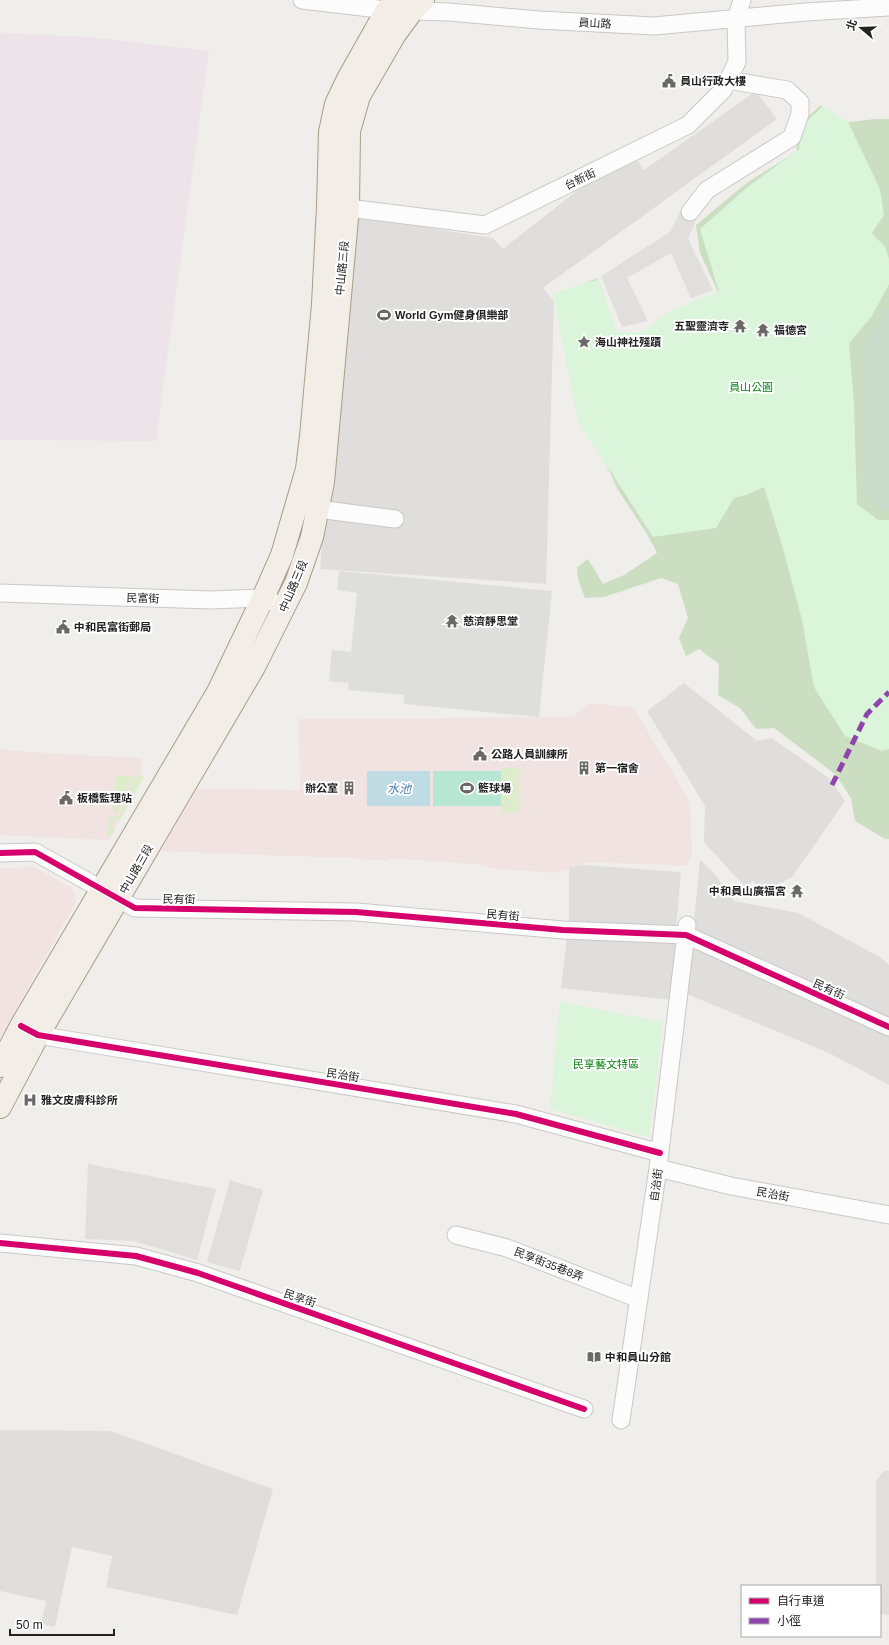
<svg xmlns="http://www.w3.org/2000/svg" width="889" height="1645" font-family="Arial,'Noto Sans TC',sans-serif">
<rect width="100%" height="100%" fill="#f0eeeb"/>
<!-- residential -->
<path fill="#dfdedc" d="M 756,91 L 777,119 L 543,288 L 554,301 L 546,584 L 320,569 L 352,216 L 493,238 L 503,249 L 630,149 L 644,170 Z
M 684,683 L 757,741 L 772,738 L 830,779 L 845,801 L 792,877 L 765,892 L 753,881 L 745,887 L 704,842 L 705,806 L 647,711 Z
M 700,859 L 717,877 L 734,901 L 798,913 L 880,957 L 889,965 L 889,1085 L 829,1053 L 687,994 Z
M 569,864 L 681,872 L 676,928 L 569,921 Z
M 567,938 L 677,942 L 672,1000 L 561,988 Z
M 0,1430 L 111,1431 L 273,1489 L 237,1615 L 106,1587 L 112,1556 L 72,1547 L 55,1627 L 41,1624 L 46,1601 L 0,1591 Z"/>
<!-- commercial -->
<path fill="#f1e3e1" d="M 590,703 L 627,707 L 632,708 L 636,712 L 688,798 L 691,818 L 692,854 L 687,866 L 589,862 L 555,873 L 488,868 L 488,865 L 405,859 L 389,859 L 388,861 L 359,859 L 359,858 L 308,857 L 308,855 L 290,856 L 161,851 L 197,789 L 300,790 L 299,719 L 573,717 Z
M 0,749 L 41,753 L 142,758 L 141,774 L 143,778 L 109,840 L 0,835 Z
M 34,867 L 72,888 L 76,895 L 75,904 L 0,1038 L 0,868 Z"/>
<!-- industrial -->
<path fill="#ede4e9" d="M 0,33 L 90,37 L 209,51 L 156,441 L 0,440 Z"/>
<!-- religious -->
<path fill="#dededc" d="M 339,571 L 552,591 L 539,717 L 404,704 L 404,695 L 348,690 L 349,683 L 329,681 L 332,650 L 351,652 L 357,593 L 337,590 Z"/>
<!-- grass -->
<path fill="#ddeccb" d="M 501,768 L 519,768 L 519,813 L 501,813 Z
M 137,774 L 141,774 L 143,778 L 120,820 L 116,818 L 111,826 L 115,829 L 111,837 L 108,836 L 109,818 L 113,818 L 113,816 L 120,816 L 133,776 L 137,777 Z
M 115,776 L 131,776 L 118,813 L 113,813 Z"/>
<!-- forest -->
<path fill="#cbdec1" d="M 821,105 L 835,124 L 875,119 L 889,119 L 889,839 L 885,839 L 855,821 L 851,798 L 835,774 L 774,728 L 756,729 L 740,708 L 718,695 L 719,664 L 699,649 L 686,656 L 679,638 L 688,618 L 678,584 L 661,578 L 604,597 L 585,598 L 578,579 L 577,567 L 588,559 L 603,584 L 624,575 L 657,553 L 647,534 L 618,490 L 601,453 L 557,295 L 597,278 L 616,334 L 646,333 L 719,294 L 700,253 L 696,225 L 748,182 L 796,152 L 799,125 Z"/>
<!-- cemetery -->
<path fill="#cadbca" d="M 889,306 L 889,513 L 883,511 L 866,498 L 863,346 Z"/>
<!-- park -->
<path fill="#daf5da" d="M 823,106 L 848,122 L 880,189 L 884,215 L 872,233 L 885,247 L 889,259 L 889,284 L 872,316 L 849,343 L 854,405 L 857,504 L 878,520 L 889,520 L 889,749 L 882,751 L 845,736 L 814,687 L 802,620 L 782,545 L 764,487 L 746,495 L 734,498 L 716,528 L 653,537 L 578,421 L 553,293 L 599,279 L 617,332 L 642,332 L 672,310 L 719,292 L 700,229 L 750,185 L 799,149 L 802,126 Z
M 560,1002 L 663,1022 L 649,1137 L 550,1109 Z"/>
<!-- pitch -->
<path fill="#b7e6d2" d="M 433,771 L 501,771 L 501,806 L 433,806 Z"/>
<!-- parking -->
<path fill="#e0dfde" d="M 682,208 L 697,218 L 688,239 L 713,290 L 691,298 L 671,253 L 627,278 L 648,321 L 622,327 L 601,276 L 670,232 Z
M 88,1164 L 216,1189 L 197,1260 L 134,1241 L 85,1239 Z
M 230,1180 L 263,1190 L 240,1271 L 207,1262 Z
M 884,1471 L 889,1471 L 889,1615 L 880,1614 L 880,1586 L 876,1586 L 876,1481 Z"/>
<!-- water -->
<path fill="#bfdbe3" d="M 367,771 L 430,771 L 430,806 L 367,806 Z"/>
<g fill="none" stroke-linecap="round" stroke-linejoin="round">
<!-- minor casing -->
<g stroke="#c9c8c7" stroke-width="19">
<path id="minor" d="M 302,0 L 387,10 L 449,12 L 539,20 L 654,26 L 806,12 L 889,7
M 348,208 L 485,225 L 688,125 L 723,90 L 737,62 L 736,19 L 742,0
M 690,212 L 707,190 L 792,137 L 800,114 L 800,102 L 787,90 L 728,80
M 318,509 L 395,519
M 0,593 L 210,600 L 263,598 L 285,607
M 0,853 L 35,852 L 135,908 L 356,912 L 563,930 L 686,935 L 889,1027
M 29,1030 L 38,1035 L 516,1114 L 660,1153
M 658,1168 L 731,1186 L 889,1215
M 456,1235 L 507,1248 L 639,1299
M 0,1243 L 136,1256 L 198,1273 L 584,1409
M 621,1420 L 658,1168 L 687,925"/>
</g>
<!-- major casing -->
<g stroke="#a79c86" stroke-width="24">
<path id="major" d="M 0,1066 L 21,1026 L 218,692 L 263,598 L 282,555 L 307,469 L 311,436 L 323,304 L 328,206 L 330,132 L 336,104 L 348,79 L 387,10 L 396,0
M 0,1107 L 38,1035 L 254,667 L 296,583 L 312,537 L 323,482 L 348,208 L 349,131 L 359,96 L 395,34 L 412,11 L 423,0"/>
</g>
<!-- minor -->
<use href="#minor" stroke="#fdfcfc" stroke-width="17"/>
<!-- major -->
<use href="#major" stroke="#f3ede7" stroke-width="22"/>
<!-- quiet -->
<path stroke="#8e44ad" stroke-width="5" stroke-dasharray="10 5" stroke-linecap="butt" d="M 832,785 L 867,714 L 889,692"/>
<!-- cycleway casing -->
<g stroke="#fff" stroke-width="8">
<path id="cycleway" d="M 0,853 L 35,852 L 135,908 L 356,912 L 563,930 L 686,935 L 889,1027
M 21,1026 L 38,1035 L 516,1114 L 660,1153
M 0,1243 L 136,1256 L 198,1273 L 584,1409"/>
</g>
<!-- cycleway -->
<use href="#cycleway" stroke="#d6006c" stroke-width="6"/>
</g>
<!-- icons -->
<defs>
<g id="civic-bare" transform="scale(1.08)"><path d="M-.6-6.5H3V-4.5H.6V-3L4-1V1h2V6H-6V1h2V-1L-.6-3ZM-1.2 2.5V6h2.4V2.5Z" fill="#6a6968" stroke="#fff" stroke-width="2.5" paint-order="stroke"/></g>
<g id="stadium-bare" transform="scale(1.08)"><path d="M0-5a6.5 5 0 1 0 0 10a6.5 5 0 1 0 0-10ZM-3.5-1.8h7v3.6h-7Z" fill="#6a6968" stroke="#fff" stroke-width="2.5" paint-order="stroke"/></g>
<g id="temple-bare" transform="scale(1.08)"><path d="M0-6L5-2H3V0L6.5 2.5H4V6H1.5V3h-3V6H-4V2.5H-6.5L-3 0V-2H-5Z" fill="#6a6968" stroke="#fff" stroke-width="2.5" paint-order="stroke"/></g>
<g id="sight-bare" transform="scale(1.08)"><path d="M0-6L1.8-2.2L6-1.7L2.9 1.2L3.7 5.4L0 3.3L-3.7 5.4L-2.9 1.2L-6-1.7L-1.8-2.2Z" fill="#6a6968" stroke="#fff" stroke-width="2.5" paint-order="stroke"/></g>
<g id="building-bare" transform="scale(1.08)"><path d="M-4-6H4V6H1V3H-1V6H-4ZM-2.5-4.3h1.7v1.8h-1.7ZM.8-4.3h1.7v1.8H.8ZM-2.5-1h1.7V.8h-1.7ZM.8-1h1.7V.8H.8Z" fill="#6a6968" stroke="#fff" stroke-width="2.5" paint-order="stroke"/></g>
<g id="hospital-bare" transform="scale(1.08)"><path d="M-5-5h3v3.5h4V-5h3V5h-3V1.5h-4V5h-3Z" fill="#6a6968" stroke="#fff" stroke-width="2.5" paint-order="stroke"/></g>
<g id="library-bare" transform="scale(1.08)"><path d="M-6-4Q-3-5.5-.7-3.5V5Q-3 3-6 4ZM6-4Q3-5.5 .7-3.5V5Q3 3 6 4Z" fill="#6a6968" stroke="#fff" stroke-width="2.5" paint-order="stroke"/></g>
</defs>
<g fill-rule="evenodd">
<use href="#civic-bare" x="669" y="81"/>
<use href="#stadium-bare" x="384" y="315"/>
<use href="#temple-bare" x="740" y="326"/>
<use href="#temple-bare" x="763" y="330"/>
<use href="#sight-bare" x="584" y="342"/>
<use href="#temple-bare" x="452" y="621"/>
<use href="#civic-bare" x="63" y="627"/>
<use href="#civic-bare" x="480" y="754"/>
<use href="#building-bare" x="584" y="768"/>
<use href="#building-bare" x="349" y="788"/>
<use href="#stadium-bare" x="467" y="788"/>
<use href="#civic-bare" x="66" y="798"/>
<use href="#temple-bare" x="797" y="891"/>
<use href="#hospital-bare" x="30" y="1100"/>
<use href="#library-bare" x="594" y="1357"/>
</g>
<g text-anchor="middle" stroke-width="4" stroke-linejoin="round" paint-order="stroke">
<!-- street labels -->
<g font-size="11" fill="#222" stroke="#fff">
<text transform="translate(595 23) rotate(3)" y="4">員山路</text>
<text transform="translate(580 179) rotate(-26)" y="4">台新街</text>
<text transform="translate(342 268) rotate(-85)" y="4">中山路三段</text>
<text transform="translate(293 586) rotate(-67)" y="4">中山路三段</text>
<text transform="translate(143 598) rotate(2)" y="4">民富街</text>
<text transform="translate(136 869) rotate(-60)" y="4">中山路三段</text>
<text transform="translate(179 899) rotate(1)" y="4">民有街</text>
<text transform="translate(503 915) rotate(5)" y="4">民有街</text>
<text transform="translate(829 989) rotate(24)" y="4">民有街</text>
<text transform="translate(343 1075) rotate(9)" y="4">民治街</text>
<text transform="translate(656 1185) rotate(-82)" y="4">自治街</text>
<text transform="translate(773 1194) rotate(10)" y="4">民治街</text>
<text transform="translate(549 1264) rotate(21)" y="4">民享街35巷8弄</text>
<text transform="translate(300 1298) rotate(19)" y="4">民享街</text>
</g>
<!-- poi labels -->
<g font-size="11" font-weight="bold" fill="#222" stroke="#fff" text-anchor="start">
<text x="680" y="85">員山行政大樓</text>
<text x="395" y="319">World Gym健身俱樂部</text>
<text x="729" y="330" text-anchor="end">五聖靈濟寺</text>
<text x="774" y="334">福德宮</text>
<text x="595" y="346">海山神社殘蹟</text>
<text x="463" y="625">慈濟靜思堂</text>
<text x="74" y="631">中和民富街郵局</text>
<text x="491" y="758">公路人員訓練所</text>
<text x="595" y="772">第一宿舍</text>
<text x="338" y="792" text-anchor="end">辦公室</text>
<text x="478" y="792">籃球場</text>
<text x="77" y="802">板橋監理站</text>
<text x="786" y="895" text-anchor="end">中和員山廣福宮</text>
<text x="41" y="1104">雅文皮膚科診所</text>
<text x="605" y="1361">中和員山分館</text>
</g>
<!-- park labels -->
<g font-size="11" fill="#0c8416" stroke="#fff">
<text x="751" y="391">員山公園</text>
<text x="606" y="1068">民享藝文特區</text>
</g>
<!-- water labels -->
<g font-size="12" font-style="italic" fill="#4a7aab" stroke="#fff">
<text x="399" y="793">水池</text>
</g>
</g>
<!-- legend -->
<rect x="741" y="1585" width="140" height="52" fill="#ffffff" stroke="#a7a7a7"/>
<rect x="749" y="1598" width="20" height="6" fill="#d6006c" stroke="#a7a7a7"/>
<text x="777" y="1605" font-size="12" fill="#222222">自行車道</text>
<rect x="749" y="1618" width="20" height="6" fill="#8e44ad" stroke="#a7a7a7"/>
<text x="777" y="1625" font-size="12" fill="#222222">小徑</text>
<!-- north arrow -->
<g transform="translate(861 28) rotate(289)" stroke="#ffffff" stroke-width="3" paint-order="stroke">
<path d="M0-3L7 15L0 10L-7 15Z" fill="#222222"/>
<text y="-6" font-size="11" font-weight="bold" text-anchor="middle" fill="#222222">北</text>
</g>
<!-- scale -->
<path d="M10 1629v6h104v-6" fill="none" stroke="#222222" stroke-width="2"/>
<text x="16" y="1629" font-size="12" fill="#222222" stroke="#ffffff" stroke-width="3" paint-order="stroke">50 m</text>
</svg>
